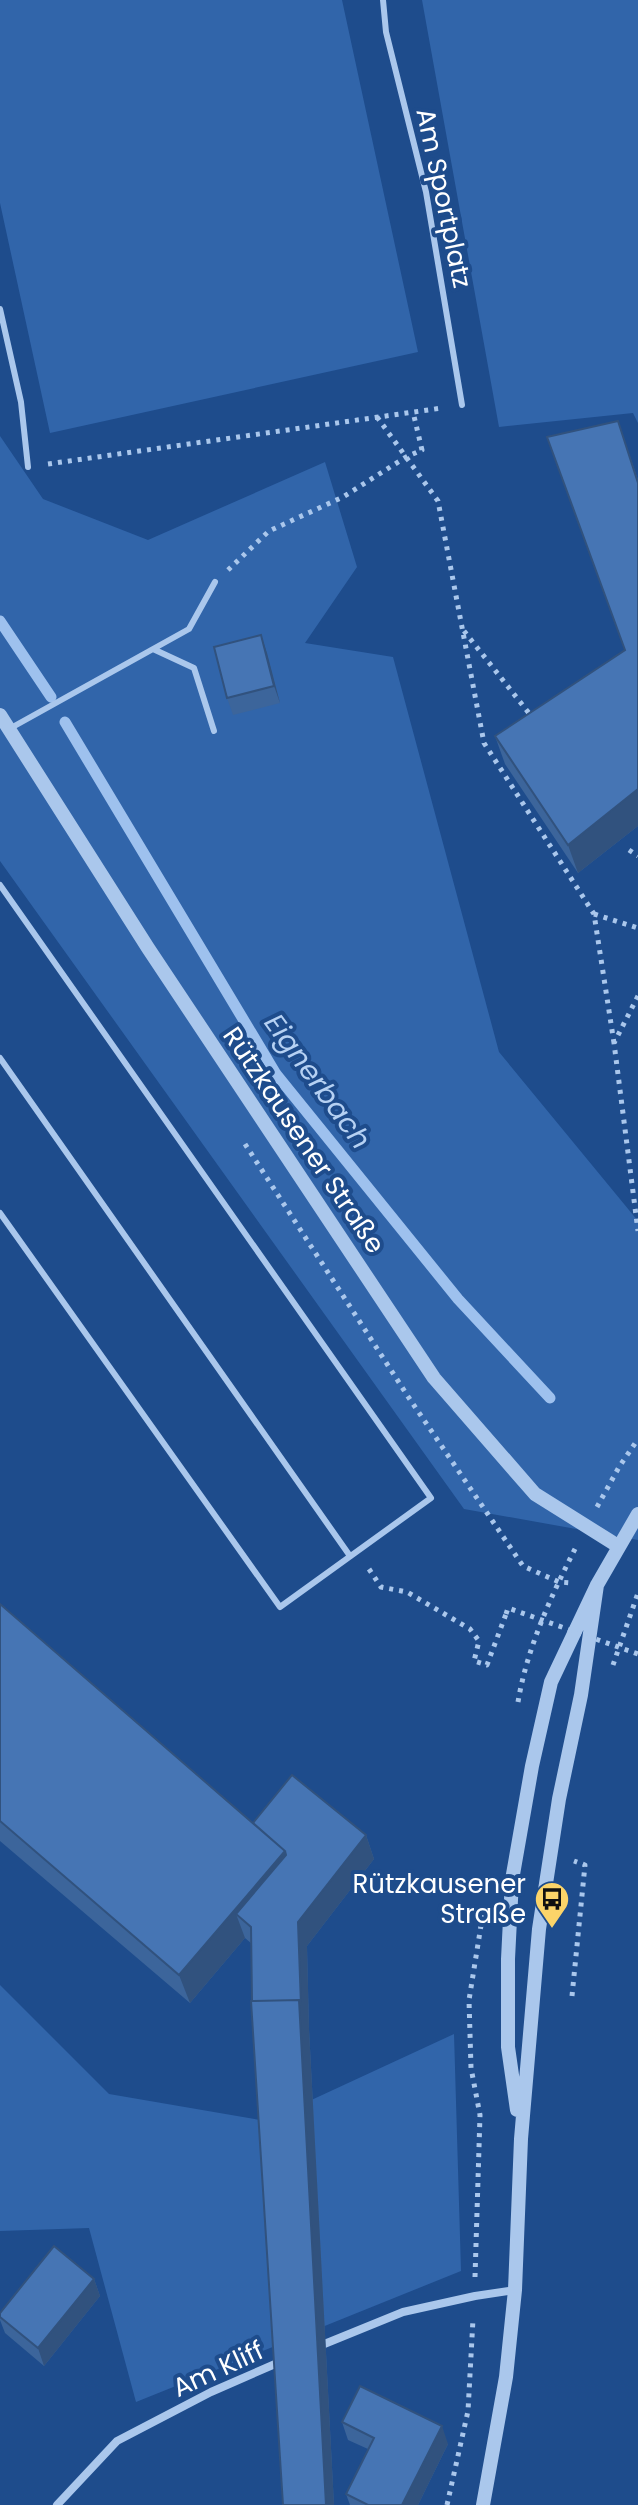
<svg xmlns="http://www.w3.org/2000/svg" width="638" height="2505" font-family="Poppins,sans-serif">
<rect width="100%" height="100%" fill="#1e4c8c"/>
<!-- green -->
<path fill="#3165aa" d="M 0,0 L 342,0 L 418,352 L 50,433 L 0,203 Z
M 422,0 L 638,0 L 638,423 L 633,413 L 499,427 Z
M 0,436 L 43,499 L 148,540 L 325,462 L 357,567 L 305,643 L 393,657 L 499,1052 L 638,1221 L 638,1540 L 464,1509 L 0,861 Z
M 0,1985 L 109,2094 L 266,2121 L 454,2034 L 461,2271 L 136,2402 L 89,2228 L 0,2231 Z"/>
<g fill="none" stroke-linecap="round" stroke-linejoin="round">
<!-- stream -->
<path stroke="#9ec1ee" stroke-width="11" d="M 0,621 L 51,697
M 65,722 L 276,1074 L 458,1299 L 550,1398"/>
<!-- path -->
<path stroke="#aac7ec" stroke-width="5" stroke-dasharray="4 6" stroke-linecap="butt" d="M 377,417 L 438,501 L 484,743 L 594,914 L 614,1043
M 48,464 L 442,408
M 228,570 L 269,531 L 343,497 L 406,457 L 422,450 L 413,412
M 464,631 L 532,717
M 629,850 L 638,856
M 594,914 L 638,928
M 638,996 L 614,1043 L 638,1231
M 245,1144 L 409,1398 L 523,1566 L 559,1582 L 573,1583
M 597,1507 L 619,1467 L 638,1439
M 369,1569 L 381,1587 L 407,1592 L 470,1629 L 479,1641 L 474,1661 L 487,1665 L 506,1614
M 613,1665 L 638,1593
M 518,1702 C 527,1648 551,1596 576,1547
M 572,1996 L 585,1865 L 574,1861
M 475,2277 L 480,2115 L 471,2068 L 469,2000 L 483,1913
M 447,2505 L 468,2411 L 473,2319"/>
<!-- service -->
<path stroke="#aac7ec" stroke-width="6" d="M 383,0 L 386,32 L 426,192 L 462,405
M 0,309 L 21,402 L 28,467
M 153,649 L 189,629 L 215,582
M 9,729 L 153,649 L 194,668 L 214,731
M 0,885 L 431,1498 L 280,1607 L 0,1213
M 0,1058 L 350,1556"/>
<!-- minor -->
<path stroke="#aac7ec" stroke-width="8" d="M 317,2347 L 403,2312 L 475,2296 L 515,2290
M 57,2505 L 117,2441 L 211,2392 L 282,2361"/>
<!-- tertiary -->
<path stroke="#aac7ec" stroke-width="14" d="M 0,715 L 148,948 L 434,1378 L 535,1494 L 618,1546
M 517,2110 L 508,2047 L 508,1959 L 512,1880 L 532,1766 L 551,1682 L 597,1585 L 638,1514
M 483,2505 L 506,2377 L 515,2290 L 521,2139 L 539,1929 L 559,1799 L 581,1695 L 597,1585"/>
<!-- path-bridge -->
<path stroke="#aac7ec" stroke-width="5" stroke-dasharray="4 6" stroke-linecap="butt" d="M 506,1614 L 508,1608 L 638,1654"/>
</g>
<!-- wall -->
<path fill="#3c659b" d="M 618,421 L 638,480 L 638,826 L 578,873 L 505,764 L 495,736 L 625,650 Z
M 267,653 L 280,703 L 233,715 L 227,698 Z
M 0,1604 L 253,1823 L 366,1835 L 374,1859 L 307,1946 L 309,2029 L 334,2505 L 283,2505 L 252,2001 L 252,1944 L 245,1938 L 190,2003 L 0,1841 Z
M 94,2279 L 100,2296 L 44,2366 L 5,2333 L 0,2320 L 0,2313 Z
M 342,2422 L 448,2444 L 418,2505 L 350,2505 L 346,2494 L 368,2449 L 348,2440 Z"/>
<!-- shaded-wall -->
<path fill="#31527e" d="M 261,635 L 267,653 L 280,703 L 274,686 Z
M 638,789 L 638,826 L 578,873 L 568,845 Z
M 366,1835 L 374,1859 L 307,1946 L 309,2029 L 334,2505 L 326,2505 L 299,2000 L 298,1922 Z
M 285,1851 L 295,1879 L 251,1927 L 236,1914 L 245,1938 L 190,2003 L 179,1975 Z
M 94,2279 L 100,2296 L 44,2366 L 38,2348 Z
M 442,2426 L 448,2444 L 418,2505 L 402,2505 Z"/>
<!-- building -->
<path fill="#4675b4" stroke="#31527e" stroke-width="2" d="M 618,421 L 638,483 L 638,789 L 568,845 L 495,736 L 625,650 L 547,437 Z
M 261,635 L 274,686 L 227,698 L 214,647 Z
M 0,1604 L 285,1851 L 179,1975 L 0,1821 Z
M 292,1775 L 366,1835 L 298,1922 L 301,2005 L 299,2000 L 252,2001 L 251,1927 L 236,1914 L 286,1855 L 285,1851 L 253,1823 Z
M 299,2000 L 326,2505 L 283,2505 L 251,2001 Z
M 54,2246 L 94,2279 L 38,2348 L 0,2317 L 0,2313 Z
M 360,2386 L 442,2426 L 402,2505 L 368,2505 L 346,2494 L 374,2438 L 342,2422 Z"/>
<!-- icons -->
<defs>
<g id="bus-pin" transform="scale(1.8)"><path d="M0 17L-7.5 6A9.5 9.5 0 1 1 7.5 6Z" fill="#fbd469" stroke="#1e4c8c"/><path d="M-5-6H5V4H4V6H2V4H-2V6H-4V4H-5ZM-3.5-4V0h7V-4ZM-3.5 1.2v1.5H-2V1.2ZM2 1.2v1.5H3.5V1.2Z" fill="#111"/></g>
</defs>
<g fill-rule="evenodd">
<use href="#bus-pin" x="552" y="1899"/>
</g>
<g text-anchor="middle" stroke-width="8" stroke-linejoin="round" paint-order="stroke">
<!-- street labels -->
<g font-size="26" fill="#fff" stroke="#1e4c8c">
<text transform="translate(444 198) rotate(78)" y="9">Am Sportplatz</text>
<text transform="translate(304 1140) rotate(56)" y="9">Rützkausener Straße</text>
<text transform="translate(218 2369) rotate(-25)" y="9">Am Kliff</text>
</g>
<!-- poi labels -->
<g font-size="26" fill="#fff" stroke="#1e4c8c" text-anchor="end">
<text x="526" y="1893">Rützkausener<tspan x="526" dy="30">Straße</tspan></text>
</g>
<!-- water labels -->
<g font-size="28" font-style="italic" fill="#b6d1f3" stroke="#1e4c8c">
<text transform="translate(318 1081) rotate(54)" y="10">Eignerbach</text>
</g>
</g>
</svg>
